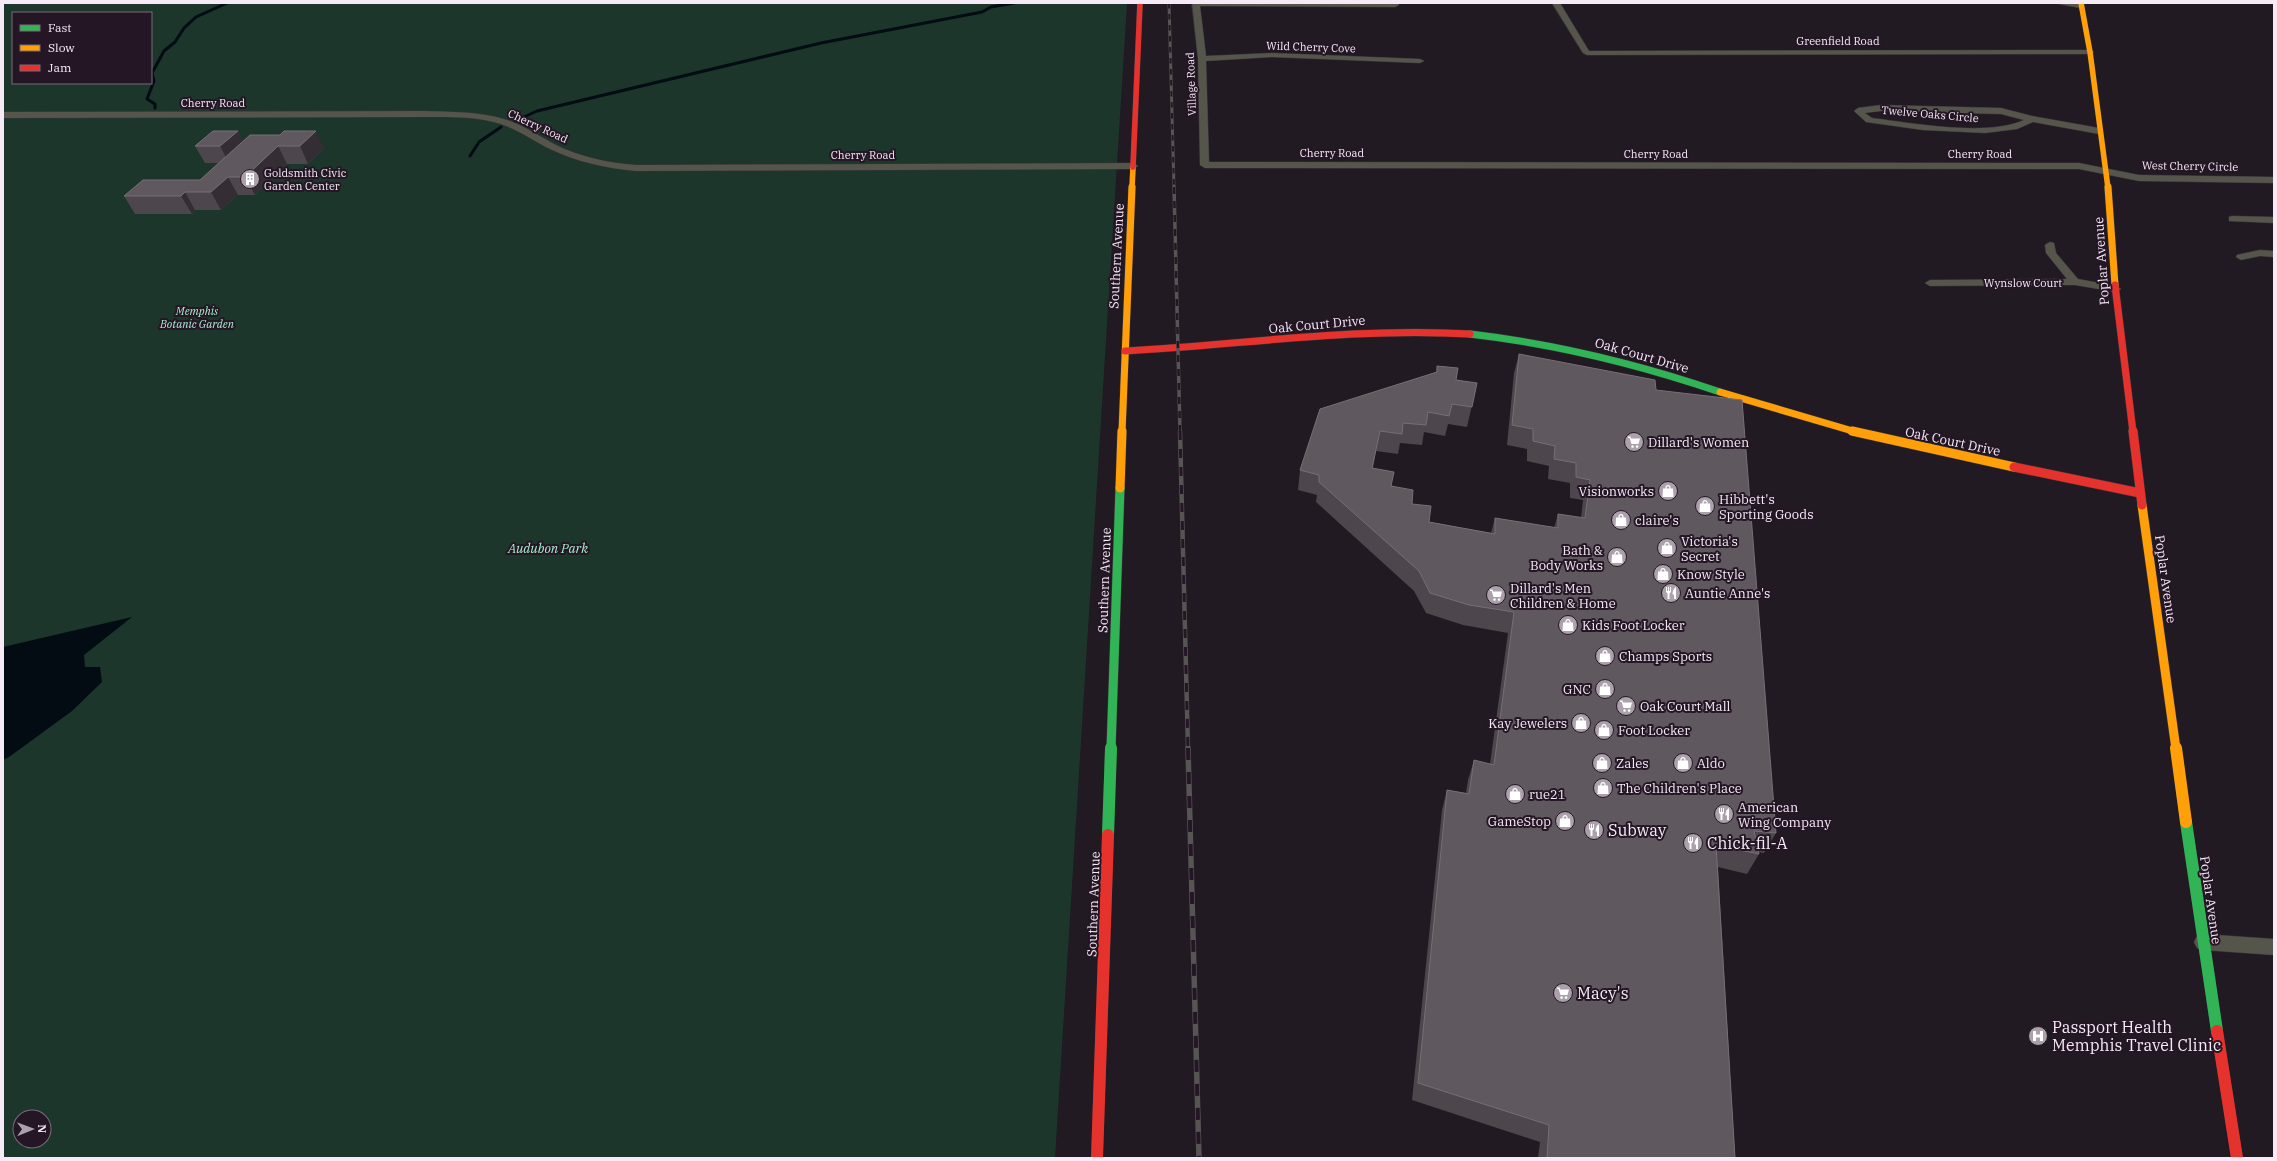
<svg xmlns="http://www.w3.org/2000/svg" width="2277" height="1161" font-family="'IBM Plex Serif',serif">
<rect width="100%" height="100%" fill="#211a22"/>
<!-- green -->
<path fill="#1c362b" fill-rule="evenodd" d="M 3,3 L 1127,3 L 1055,1158 L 3,1158 ZM 13,13 L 151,13 L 151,83 L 13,83 ZM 20,1117 L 44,1117 L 44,1141 L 20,1141 Z"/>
<!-- water -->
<path fill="#030b13" d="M 132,617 L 84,655 L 85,667 L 100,667 L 102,682 L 72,711 L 9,757 L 3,760 L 3,647 Z"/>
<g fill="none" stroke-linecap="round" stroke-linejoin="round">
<!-- stream -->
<path stroke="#030b13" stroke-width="3" d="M 155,108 L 155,104 L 147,99 L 154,81 L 152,73 L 164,51 L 175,42 L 184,28 L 196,17 L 227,3
M 515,121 L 537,111 L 821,43 L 982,12 L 991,7 L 1014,3
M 470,156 L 479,142 L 501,127"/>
<!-- street casing -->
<g stroke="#3a343a" stroke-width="1">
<path id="street" d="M 1192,3 L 1398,3 L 1399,5 L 1395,7 L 1200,6 L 1206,56 L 1272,53 L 1420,59 L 1424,61 L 1420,63 L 1272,57 L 1206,61 L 1209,162 L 2079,163 L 2139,175 L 2274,177 L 2274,183 L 2139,181 L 2079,169 L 1205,168 L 1200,165 L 1198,59 Z
M 1552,3 L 1560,3 L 1589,51 L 2090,50 L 2094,52 L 2090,54 L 1587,55 L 1583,53 Z
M 2054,3 L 2075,3 L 2085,6 L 2081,8 Z
M 1881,105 L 2001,108 L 2032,116 L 2099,128 L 2103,131 L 2099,134 L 2033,122 L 2017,129 L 1985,133 L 1923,130 L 1866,122 L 1854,111 L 1858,108 ZM 1881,111 L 2001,114 L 2024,120 C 1987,137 1912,123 1872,118 L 1865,113 Z
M 422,111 C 450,112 480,111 507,120 C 525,126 540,137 556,145 C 581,157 608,163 636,165 L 1133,163 L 1138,166 L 1133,169 L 636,171 C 606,168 577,162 550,149 C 534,141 519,130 501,124 C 476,116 448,117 422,117 L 3,118 L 3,112 Z
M 2232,216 L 2274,217 L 2274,223 L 2229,221 L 2229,217 Z
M 2050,242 L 2054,243 L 2056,253 L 2078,279 L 2116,286 L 2121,289 L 2116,292 L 2075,285 L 1930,286 L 1925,283 L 1930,280 L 2067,279 L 2046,253 L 2045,245 Z
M 2260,250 L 2274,251 L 2274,257 L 2260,256 L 2241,260 L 2236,257 L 2237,255 Z
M 2203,934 L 2274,939 L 2274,955 L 2203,950 L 2197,948 L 2194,942 L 2197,936 Z"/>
</g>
<!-- fast-far2 casing -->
<g stroke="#3a343a" stroke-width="8">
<path id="fast-far2" d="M 1470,334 C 1556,344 1638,364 1720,392"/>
</g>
<!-- fast-far1 casing -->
<g stroke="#3a343a" stroke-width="10">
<path id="fast-far1" d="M 1111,749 L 1120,488"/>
</g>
<!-- fast casing -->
<g stroke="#3a343a" stroke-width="12">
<path id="fast" d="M 2186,822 L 2217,1031
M 1108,835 L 1111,748"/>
</g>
<!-- slow-far3 casing -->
<g stroke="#3a343a" stroke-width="6">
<path id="slow-far3" d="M 2081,3 L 2090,52 L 2108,188
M 1132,188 L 1133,167"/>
</g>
<!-- slow-far2 casing -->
<g stroke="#3a343a" stroke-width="8">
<path id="slow-far2" d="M 2108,187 L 2115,285
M 1720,392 L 1856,432
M 1122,432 L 1132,187"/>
</g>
<!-- slow-far1 casing -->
<g stroke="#3a343a" stroke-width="10">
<path id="slow-far1" d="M 1852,431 L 2014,467
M 1120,488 L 1122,431
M 2142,505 L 2176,749"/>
</g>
<!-- slow casing -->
<g stroke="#3a343a" stroke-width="12">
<path id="slow" d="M 2176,748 L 2186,822"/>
</g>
<!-- jam-far3 casing -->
<g stroke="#3a343a" stroke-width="6">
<path id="jam-far3" d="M 1133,167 L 1140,3"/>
</g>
<!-- jam-far2 casing -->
<g stroke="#3a343a" stroke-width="8">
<path id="jam-far2" d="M 2115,285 L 2133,432
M 1125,351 C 1240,345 1354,327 1470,334"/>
</g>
<!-- jam-far1 casing -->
<g stroke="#3a343a" stroke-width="10">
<path id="jam-far1" d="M 2133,431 L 2142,505
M 2014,467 L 2140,493"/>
</g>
<!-- jam casing -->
<g stroke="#3a343a" stroke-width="12">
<path id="jam" d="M 2217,1031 L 2237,1158
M 1097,1158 L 1108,835"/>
</g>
<!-- street -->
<use href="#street" fill="#55554b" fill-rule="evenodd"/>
<!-- fast-far2 -->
<use href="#fast-far2" stroke="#30b455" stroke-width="7"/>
<!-- fast-far1 -->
<use href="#fast-far1" stroke="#30b455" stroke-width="9"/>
<!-- fast -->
<use href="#fast" stroke="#30b455" stroke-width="12"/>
<!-- slow-far3 -->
<use href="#slow-far3" stroke="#ff9f0a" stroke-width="5.5"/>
<!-- slow-far2 -->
<use href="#slow-far2" stroke="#ff9f0a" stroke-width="7"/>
<!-- slow-far1 -->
<use href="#slow-far1" stroke="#ff9f0a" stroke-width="9"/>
<!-- slow -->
<use href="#slow" stroke="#ff9f0a" stroke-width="12"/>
<!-- jam-far3 -->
<use href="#jam-far3" stroke="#e5322d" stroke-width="5.5"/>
<!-- jam-far2 -->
<use href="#jam-far2" stroke="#e5322d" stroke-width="7"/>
<!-- jam-far1 -->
<use href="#jam-far1" stroke="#e5322d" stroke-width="9"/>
<!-- jam -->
<use href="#jam" stroke="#e5322d" stroke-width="12"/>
<!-- rail-far3 casing -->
<g stroke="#575454" stroke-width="3">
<path id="rail-far3" d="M 1169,3 L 1174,188"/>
</g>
<!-- rail-far2 casing -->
<g stroke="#575454" stroke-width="3.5">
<path id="rail-far2" d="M 1174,187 L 1180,432"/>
</g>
<!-- rail-far1 casing -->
<g stroke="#575454" stroke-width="4.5">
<path id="rail-far1" d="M 1180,431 L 1188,749"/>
</g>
<!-- rail casing -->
<g stroke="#575454" stroke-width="5.5">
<path id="rail" d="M 1188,748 L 1199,1158"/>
</g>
<!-- rail-far3 -->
<use href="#rail-far3" stroke="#241625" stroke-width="2" stroke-dasharray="5.5" stroke-linecap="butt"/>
<!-- rail-far2 -->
<use href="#rail-far2" stroke="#241625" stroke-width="2.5" stroke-dasharray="7" stroke-linecap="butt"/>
<!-- rail-far1 -->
<use href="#rail-far1" stroke="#241625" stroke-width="3" stroke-dasharray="9" stroke-linecap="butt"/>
<!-- rail -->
<use href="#rail" stroke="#241625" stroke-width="4" stroke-dasharray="12" stroke-linecap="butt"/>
</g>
<!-- wall -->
<path fill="#4d464d" d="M 238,131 L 243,141 L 324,148 L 308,164 L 287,164 L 255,195 L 238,195 L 221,210 L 195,210 L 192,214 L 135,214 L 124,196 L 200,180 L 218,163 L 205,163 L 195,146 Z
M 1519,354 L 1656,390 L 1776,833 L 1764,853 L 1758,852 L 1759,854 L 1747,874 L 1718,867 L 1735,1158 L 1538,1158 L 1540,1142 L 1412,1100 L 1442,810 L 1447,790 L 1466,793 L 1468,780 L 1474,760 L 1490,764 L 1508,633 L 1463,625 L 1426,613 L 1414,591 L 1316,502 L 1317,495 L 1298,490 L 1300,470 L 1436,372 L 1437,366 L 1456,380 L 1477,383 L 1467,427 L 1448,424 L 1445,436 L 1424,432 L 1422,445 L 1400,443 L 1398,454 L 1376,451 L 1373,468 L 1412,504 L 1429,522 L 1491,533 L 1495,518 L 1554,528 L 1558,514 L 1581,518 L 1583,500 L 1570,498 L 1570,483 L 1548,479 L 1549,466 L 1527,461 L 1527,449 L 1507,445 L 1514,373 Z"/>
<!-- shaded-wall -->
<path fill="#342d34" d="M 238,131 L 247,148 L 229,163 L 220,146 Z
M 316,131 L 324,148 L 308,164 L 300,146 Z
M 278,146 L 287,164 L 255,195 L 245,177 Z
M 228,177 L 238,195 L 221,210 L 211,192 Z
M 185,192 L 195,210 L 192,214 L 181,196 Z"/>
<!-- building -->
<path fill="#5f585f" stroke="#766f76" d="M 213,131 L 238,131 L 220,146 L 195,146 Z
M 284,131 L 316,131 L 300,146 L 278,146 L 245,177 L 228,177 L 211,192 L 185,192 L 181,196 L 124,196 L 143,180 L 200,180 L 250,135 L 280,135 Z
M 1519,354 L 1655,380 L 1656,390 L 1742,400 L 1776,833 L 1754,831 L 1759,854 L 1716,845 L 1735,1158 L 1547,1158 L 1549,1125 L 1418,1083 L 1447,790 L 1469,794 L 1474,760 L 1494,765 L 1514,612 L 1469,605 L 1430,593 L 1419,571 L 1319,482 L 1319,475 L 1300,470 L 1320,409 L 1437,372 L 1437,366 L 1458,368 L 1456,380 L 1477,383 L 1472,407 L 1452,404 L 1449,416 L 1428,412 L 1426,425 L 1403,423 L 1402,434 L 1380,431 L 1372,468 L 1394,472 L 1391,486 L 1413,490 L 1412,504 L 1431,506 L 1429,522 L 1495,534 L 1495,518 L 1558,528 L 1558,514 L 1585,518 L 1590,480 L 1576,477 L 1576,463 L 1554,459 L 1555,446 L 1533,441 L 1533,429 L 1512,425 Z"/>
<!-- icons -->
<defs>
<g id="building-disc" transform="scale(1)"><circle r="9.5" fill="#aba1ab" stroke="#241625"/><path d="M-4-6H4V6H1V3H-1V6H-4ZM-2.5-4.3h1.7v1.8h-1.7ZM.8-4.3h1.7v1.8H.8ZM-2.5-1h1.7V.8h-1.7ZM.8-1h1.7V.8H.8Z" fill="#fff"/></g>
<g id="supermarket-disc" transform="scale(1)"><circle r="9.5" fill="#aba1ab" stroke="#241625"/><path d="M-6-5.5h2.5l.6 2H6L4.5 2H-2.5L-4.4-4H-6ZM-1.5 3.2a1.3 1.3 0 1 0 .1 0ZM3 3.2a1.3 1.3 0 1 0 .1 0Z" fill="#fff"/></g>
<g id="shop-disc" transform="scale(1)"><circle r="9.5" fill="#aba1ab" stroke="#241625"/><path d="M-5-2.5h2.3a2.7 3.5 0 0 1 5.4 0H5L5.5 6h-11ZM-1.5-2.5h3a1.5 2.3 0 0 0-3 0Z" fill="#fff"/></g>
<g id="restaurant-disc" transform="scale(1)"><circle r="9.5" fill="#aba1ab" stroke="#241625"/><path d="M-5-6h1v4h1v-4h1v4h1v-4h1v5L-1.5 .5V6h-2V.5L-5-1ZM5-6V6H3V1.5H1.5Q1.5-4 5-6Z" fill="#fff"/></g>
<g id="hospital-disc" transform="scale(1)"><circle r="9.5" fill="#aba1ab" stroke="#241625"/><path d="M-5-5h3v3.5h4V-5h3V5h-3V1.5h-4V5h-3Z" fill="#fff"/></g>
</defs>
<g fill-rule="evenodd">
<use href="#building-disc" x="250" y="179"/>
<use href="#supermarket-disc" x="1634" y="442"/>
<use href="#shop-disc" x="1668" y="491"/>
<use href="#shop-disc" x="1705" y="506"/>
<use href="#shop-disc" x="1621" y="520"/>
<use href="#shop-disc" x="1667" y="548"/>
<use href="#shop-disc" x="1617" y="557"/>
<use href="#shop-disc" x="1663" y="574"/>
<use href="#restaurant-disc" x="1671" y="593"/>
<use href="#supermarket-disc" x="1496" y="595"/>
<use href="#shop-disc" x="1568" y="625"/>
<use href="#shop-disc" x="1605" y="656"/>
<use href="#shop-disc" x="1605" y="689"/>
<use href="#supermarket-disc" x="1626" y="706"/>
<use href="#shop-disc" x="1581" y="723"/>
<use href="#shop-disc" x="1604" y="730"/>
<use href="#shop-disc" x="1602" y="763"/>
<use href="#shop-disc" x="1683" y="763"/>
<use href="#shop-disc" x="1603" y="788"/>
<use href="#shop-disc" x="1515" y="794"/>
<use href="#restaurant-disc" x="1724" y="814"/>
<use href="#shop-disc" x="1565" y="821"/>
<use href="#restaurant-disc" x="1594" y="830"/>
<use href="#restaurant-disc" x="1693" y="843"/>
<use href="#supermarket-disc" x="1563" y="993"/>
<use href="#hospital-disc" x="2038" y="1036"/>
</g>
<g text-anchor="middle" stroke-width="4" stroke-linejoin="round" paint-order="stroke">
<!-- far-street labels -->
<g font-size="11" fill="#f5eaf5" stroke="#241625">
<text x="1838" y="45">Greenfield Road</text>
<text transform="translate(1311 47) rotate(2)" y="4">Wild Cherry Cove</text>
<text transform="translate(1191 84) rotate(-92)" y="4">Village Road</text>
<text x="213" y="107">Cherry Road</text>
<text transform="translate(1930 114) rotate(5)" y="4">Twelve Oaks Circle</text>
<text transform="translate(538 126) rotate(25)" y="4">Cherry Road</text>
<text x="1332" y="157">Cherry Road</text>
<text x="1656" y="158">Cherry Road</text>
<text x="1980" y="158">Cherry Road</text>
<text x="863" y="159">Cherry Road</text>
<text transform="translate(2190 166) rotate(1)" y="4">West Cherry Circle</text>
<text x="2023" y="287">Wynslow Court</text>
</g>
<!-- far-poi labels -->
<g font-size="11" fill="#f5eaf5" stroke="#241625" text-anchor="start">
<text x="264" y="177">Goldsmith Civic<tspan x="264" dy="13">Garden Center</tspan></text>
</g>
<!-- far-park labels -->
<g font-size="11" font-style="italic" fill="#a8efcc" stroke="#241625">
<text x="197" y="315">Memphis<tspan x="197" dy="13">Botanic Garden</tspan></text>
</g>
<!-- street labels -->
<g font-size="13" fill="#f5eaf5" stroke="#241625">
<text transform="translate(1116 256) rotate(-87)" y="5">Southern Avenue</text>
<text transform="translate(2101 261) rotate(-94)" y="5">Poplar Avenue</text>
<text transform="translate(1317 324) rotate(-5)" y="5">Oak Court Drive</text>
<text transform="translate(1642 355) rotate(16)" y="5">Oak Court Drive</text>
<text transform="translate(1953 441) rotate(12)" y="5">Oak Court Drive</text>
<text transform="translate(2166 579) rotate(82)" y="5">Poplar Avenue</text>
<text transform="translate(1104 580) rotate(-88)" y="5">Southern Avenue</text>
<text transform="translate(2211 900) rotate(82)" y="5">Poplar Avenue</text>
<text transform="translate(1093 904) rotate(-88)" y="5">Southern Avenue</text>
</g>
<!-- poi labels -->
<g font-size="13" fill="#f5eaf5" stroke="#241625" text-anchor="start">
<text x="1648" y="447">Dillard's Women</text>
<text x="1654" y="496" text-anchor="end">Visionworks</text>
<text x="1719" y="504">Hibbett's<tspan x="1719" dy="15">Sporting Goods</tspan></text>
<text x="1635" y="525">claire's</text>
<text x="1681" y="546">Victoria's<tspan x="1681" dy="15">Secret</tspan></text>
<text x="1603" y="555" text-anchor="end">Bath &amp;<tspan x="1603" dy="15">Body Works</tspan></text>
<text x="1677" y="579">Know Style</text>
<text x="1510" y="593">Dillard's Men<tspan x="1510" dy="15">Children &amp; Home</tspan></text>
<text x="1685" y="598">Auntie Anne's</text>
<text x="1582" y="630">Kids Foot Locker</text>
<text x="1619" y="661">Champs Sports</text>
<text x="1591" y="694" text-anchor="end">GNC</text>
<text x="1640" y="711">Oak Court Mall</text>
<text x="1567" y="728" text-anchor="end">Kay Jewelers</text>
<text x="1618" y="735">Foot Locker</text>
<text x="1616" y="768">Zales</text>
<text x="1697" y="768">Aldo</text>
<text x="1617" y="793">The Children's Place</text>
<text x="1529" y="799">rue21</text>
<text x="1738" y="812">American<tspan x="1738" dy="15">Wing Company</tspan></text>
<text x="1551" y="826" text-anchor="end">GameStop</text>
</g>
<!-- park labels -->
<g font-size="13" font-style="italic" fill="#a8efcc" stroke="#241625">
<text x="548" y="553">Audubon Park</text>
</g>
<!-- near-poi labels -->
<g font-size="16" fill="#f5eaf5" stroke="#241625" text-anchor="start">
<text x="1608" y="836">Subway</text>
<text x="1707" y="849">Chick-fil-A</text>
<text x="1577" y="999">Macy's</text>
<text x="2052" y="1033">Passport Health<tspan x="2052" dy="18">Memphis Travel Clinic</tspan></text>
</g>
</g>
<!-- border -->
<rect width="2277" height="1161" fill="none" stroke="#f5eaf5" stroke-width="8"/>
<!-- legend -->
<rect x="12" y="12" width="140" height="72" fill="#241625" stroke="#786b78"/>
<rect x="20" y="25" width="20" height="6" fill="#30b455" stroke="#786b78"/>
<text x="48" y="32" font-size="12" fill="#f5eaf5">Fast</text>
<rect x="20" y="45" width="20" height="6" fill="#ff9f0a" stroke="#786b78"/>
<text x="48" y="52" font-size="12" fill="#f5eaf5">Slow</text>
<rect x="20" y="65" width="20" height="6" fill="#e5322d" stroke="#786b78"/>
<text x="48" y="72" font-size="12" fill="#f5eaf5">Jam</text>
<!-- north arrow -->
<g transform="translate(32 1129) rotate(89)"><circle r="19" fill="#241625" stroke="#786b78"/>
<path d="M0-3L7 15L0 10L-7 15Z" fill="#aba1ab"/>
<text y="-6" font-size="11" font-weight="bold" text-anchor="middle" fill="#f5eaf5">N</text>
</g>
</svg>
